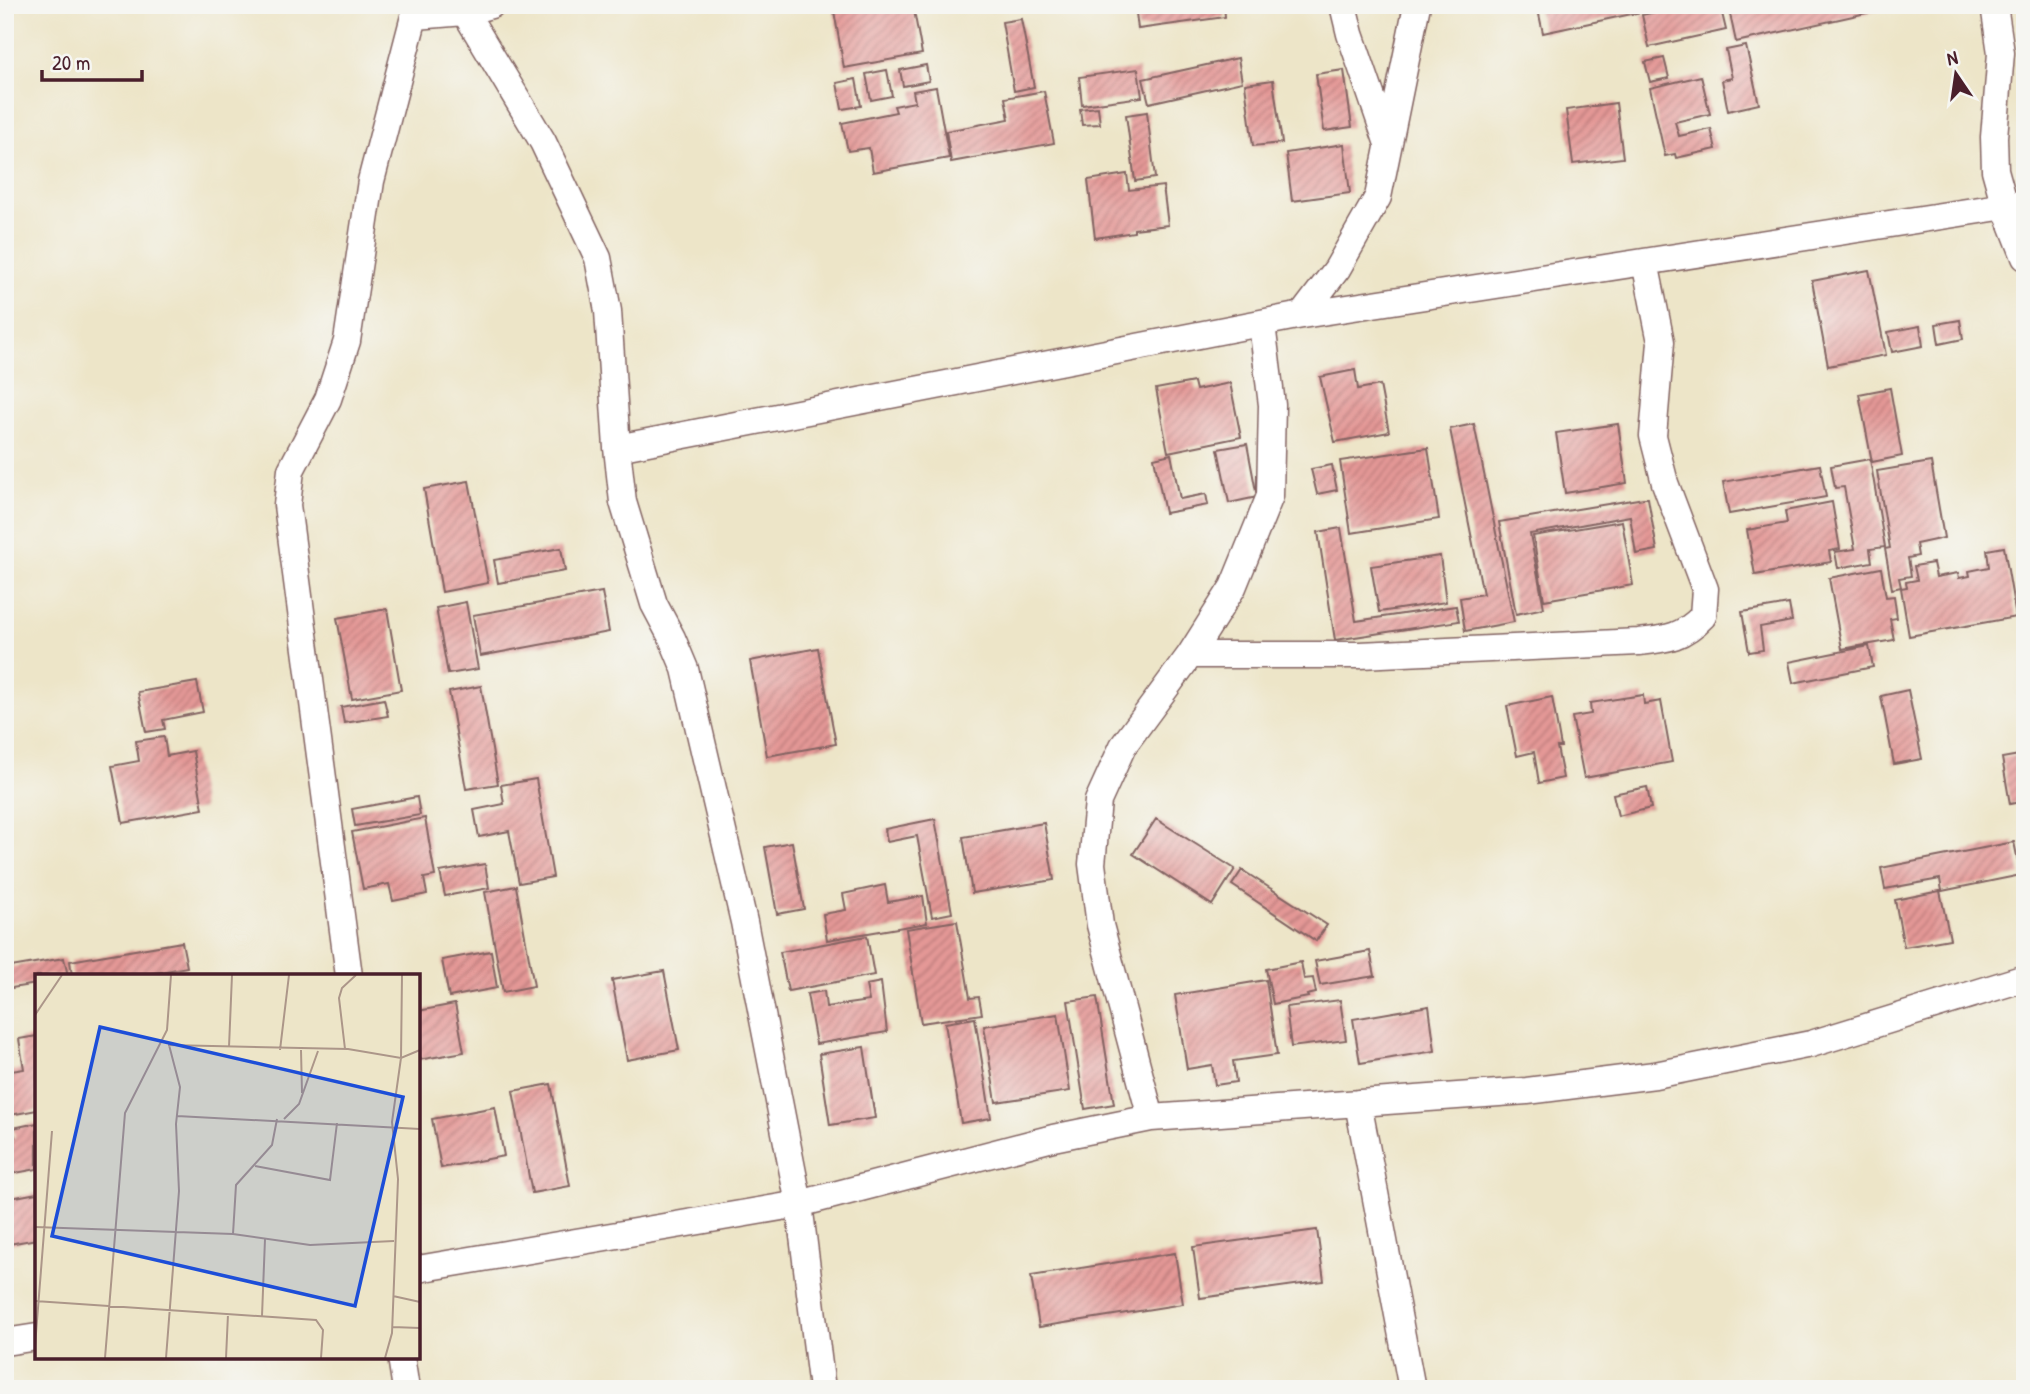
<svg xmlns="http://www.w3.org/2000/svg" width="2030" height="1394" font-family="'Patrick Hand',sans-serif">
<defs>
<pattern id="building-hatch" width="6" height="6" patternUnits="userSpaceOnUse" patternTransform="scale(1.75)"><rect width="6" height="6" fill="#e49896"/><path d="M-1 1l2-2M0 6l6-6M5 7l2-2" fill="none" stroke="#bb7b7b"/></pattern>
</defs>
<rect width="100%" height="100%" fill="#f6f6f2"/>
<filter id="ink" filterUnits="userSpaceOnUse"><feTurbulence type="fractalNoise" baseFrequency=".0143" numOctaves="2"/><feDisplacementMap in="SourceGraphic" scale="14" xChannelSelector="R" yChannelSelector="G"/><feConvolveMatrix kernelMatrix="1 2 1 2 8 2 1 2 1" color-interpolation-filters="sRGB"/></filter>
<filter id="wash" filterUnits="userSpaceOnUse"><feTurbulence type="fractalNoise" baseFrequency=".00686" numOctaves="4" result="noise"/><feDisplacementMap in="SourceGraphic" scale="28" xChannelSelector="R" yChannelSelector="G"/><feGaussianBlur stdDeviation="1.57" result="paint"/><feColorMatrix in="noise" values="0 0 0 0 0 0 0 0 0 0 0 0 0 0 0 0 0 1.4 0 .05"/><feComposite in="paint" operator="in"/></filter>
<g filter="url(#wash)">
<rect width="100%" height="100%" fill="#ede5c8"/>
<g id="blocks">
<!-- building -->
<path fill="url(#building-hatch)" d="M 864,5 L 913,5 L 922,54 L 844,68 L 834,11 Z
M 1135,5 L 1224,5 L 1225,17 L 1138,29 Z
M 1537,5 L 1640,5 L 1641,12 L 1543,33 Z
M 1685,5 L 1720,5 L 1726,30 L 1649,47 L 1642,15 Z
M 1728,5 L 1898,5 L 1898,6 L 1736,42 Z
M 1021,19 L 1034,87 L 1014,91 L 1002,22 Z
M 1746,46 L 1759,104 L 1728,111 L 1722,80 L 1732,78 L 1726,50 Z
M 1238,58 L 1242,82 L 1149,103 L 1143,79 Z
M 1664,58 L 1669,78 L 1650,82 L 1645,62 Z
M 926,65 L 929,81 L 903,86 L 900,70 Z
M 1138,69 L 1142,97 L 1082,105 L 1079,77 Z
M 887,70 L 892,96 L 871,100 L 866,74 Z
M 1344,70 L 1352,127 L 1324,131 L 1316,74 Z
M 1701,76 L 1710,114 L 1675,122 L 1679,136 L 1711,129 L 1716,149 L 1676,158 L 1675,154 L 1665,156 L 1650,88 Z
M 856,79 L 861,106 L 842,109 L 837,83 Z
M 1273,80 L 1282,143 L 1253,146 L 1245,84 Z
M 936,87 L 949,158 L 873,172 L 869,148 L 848,151 L 842,123 L 896,112 L 894,106 L 915,102 L 913,91 Z
M 1044,91 L 1054,143 L 951,162 L 946,131 L 1009,119 L 1005,98 Z
M 1616,103 L 1623,158 L 1573,164 L 1566,110 Z
M 1098,107 L 1100,124 L 1082,125 L 1080,109 Z
M 1147,112 L 1155,178 L 1135,181 L 1126,115 Z
M 1344,144 L 1350,193 L 1292,201 L 1286,153 Z
M 1127,174 L 1129,190 L 1163,186 L 1168,225 L 1134,229 L 1134,232 L 1095,238 L 1088,180 Z
M 1869,270 L 1886,355 L 1828,366 L 1812,281 Z
M 1960,320 L 1963,339 L 1939,344 L 1936,324 Z
M 1920,326 L 1923,346 L 1892,352 L 1888,332 Z
M 1355,370 L 1358,389 L 1380,385 L 1389,432 L 1335,442 L 1320,377 Z
M 1194,382 L 1196,390 L 1230,383 L 1241,437 L 1168,452 L 1156,389 Z
M 1890,388 L 1902,456 L 1872,462 L 1859,394 Z
M 1474,424 L 1514,622 L 1465,631 L 1460,598 L 1483,594 L 1450,429 Z
M 1618,424 L 1627,483 L 1565,493 L 1556,433 Z
M 1247,444 L 1257,497 L 1229,503 L 1218,449 Z
M 1428,448 L 1439,519 L 1351,533 L 1340,461 Z
M 1171,454 L 1180,499 L 1206,494 L 1208,505 L 1165,513 L 1154,458 Z
M 1870,459 L 1885,547 L 1870,549 L 1872,562 L 1838,568 L 1835,552 L 1855,549 L 1844,487 L 1835,488 L 1831,466 Z
M 1931,462 L 1944,538 L 1916,544 L 1918,556 L 1908,558 L 1911,576 L 1899,578 L 1901,587 L 1892,589 L 1885,549 L 1890,548 L 1877,471 Z
M 1332,465 L 1337,490 L 1317,494 L 1311,469 Z
M 1820,465 L 1826,497 L 1729,514 L 1723,482 Z
M 469,481 L 488,583 L 442,592 L 424,489 Z
M 1644,498 L 1648,498 L 1657,550 L 1636,554 L 1630,516 L 1530,534 L 1544,608 L 1516,614 L 1499,522 Z
M 1832,502 L 1840,549 L 1829,551 L 1831,562 L 1755,575 L 1747,530 L 1787,523 L 1785,511 Z
M 1622,521 L 1633,585 L 1544,600 L 1533,536 Z
M 1341,528 L 1356,621 L 1456,606 L 1459,621 L 1335,640 L 1318,532 Z
M 2004,547 L 2016,617 L 1909,636 L 1901,588 L 1907,587 L 1906,582 L 1917,580 L 1914,566 L 1933,563 L 1936,577 L 1958,573 L 1959,578 L 1970,576 L 1969,571 L 1989,567 L 1987,550 Z
M 561,548 L 565,571 L 498,583 L 494,560 Z
M 1440,556 L 1446,602 L 1379,612 L 1371,566 Z
M 1881,568 L 1886,597 L 1894,596 L 1897,618 L 1890,619 L 1894,640 L 1842,649 L 1829,578 Z
M 602,592 L 609,632 L 480,656 L 473,615 Z
M 466,602 L 478,669 L 448,674 L 436,608 Z
M 1789,604 L 1792,621 L 1760,627 L 1763,650 L 1749,652 L 1742,612 Z
M 387,609 L 401,690 L 352,699 L 337,618 Z
M 1869,646 L 1873,667 L 1793,683 L 1789,662 Z
M 818,648 L 836,744 L 767,756 L 750,661 Z
M 197,682 L 203,712 L 163,720 L 165,729 L 146,732 L 138,692 Z
M 481,686 L 498,784 L 466,789 L 449,692 Z
M 1908,690 L 1922,759 L 1894,764 L 1881,696 Z
M 1643,695 L 1644,704 L 1661,701 L 1672,762 L 1584,778 L 1572,717 L 1591,714 L 1590,703 Z
M 1552,697 L 1561,747 L 1557,747 L 1563,778 L 1539,783 L 1534,752 L 1517,756 L 1507,706 Z
M 384,699 L 388,716 L 344,723 L 341,707 Z
M 164,737 L 167,756 L 193,751 L 203,809 L 123,823 L 112,766 L 139,761 L 136,741 Z
M 2025,754 L 2025,801 L 2010,804 L 2002,758 Z
M 536,779 L 553,877 L 519,883 L 509,831 L 479,837 L 474,810 L 504,804 L 501,785 Z
M 1647,787 L 1651,808 L 1618,816 L 1613,794 Z
M 417,797 L 420,815 L 355,826 L 352,809 Z
M 425,818 L 435,876 L 424,878 L 427,894 L 393,901 L 389,884 L 363,889 L 352,832 Z
M 935,819 L 952,913 L 932,917 L 917,836 L 887,842 L 885,829 Z
M 1156,819 L 1235,869 L 1212,905 L 1133,854 Z
M 1044,823 L 1054,880 L 972,893 L 963,837 Z
M 792,842 L 804,909 L 777,914 L 765,847 Z
M 2014,842 L 2021,875 L 1942,891 L 1940,879 L 1885,889 L 1881,868 Z
M 485,864 L 489,888 L 445,896 L 440,872 Z
M 1242,870 L 1327,925 L 1316,941 L 1232,885 Z
M 885,885 L 888,902 L 923,896 L 927,923 L 827,940 L 823,914 L 846,910 L 843,894 Z
M 516,886 L 534,986 L 503,992 L 485,892 Z
M 1940,891 L 1950,939 L 1904,947 L 1895,900 Z
M 957,921 L 970,998 L 979,997 L 982,1014 L 921,1023 L 906,929 Z
M 867,936 L 874,975 L 788,991 L 780,952 Z
M 182,942 L 187,967 L 140,976 L 72,976 L 70,961 Z
M 491,951 L 497,988 L 449,997 L 442,960 Z
M 1370,951 L 1375,976 L 1320,985 L 1315,961 Z
M 64,958 L 68,976 L 37,976 L 37,984 L 5,989 L 5,968 Z
M 1301,962 L 1304,979 L 1313,978 L 1316,993 L 1307,995 L 1308,997 L 1273,1004 L 1266,969 Z
M 664,971 L 679,1050 L 627,1060 L 612,980 Z
M 1266,980 L 1277,1055 L 1233,1061 L 1236,1082 L 1215,1085 L 1212,1065 L 1187,1069 L 1175,995 Z
M 881,982 L 887,1032 L 816,1044 L 807,994 L 824,991 L 826,1007 L 869,1001 L 866,985 Z
M 1097,997 L 1114,1104 L 1085,1109 L 1068,1001 Z
M 1340,1000 L 1346,1040 L 1291,1047 L 1286,1007 Z
M 455,1004 L 464,1052 L 418,1060 L 418,1011 Z
M 1429,1006 L 1435,1051 L 1360,1063 L 1353,1019 Z
M 1058,1014 L 1070,1091 L 996,1102 L 984,1026 Z
M 975,1018 L 991,1118 L 961,1123 L 945,1023 Z
M 37,1036 L 37,1110 L 5,1116 L 5,1072 L 24,1069 L 19,1039 Z
M 864,1047 L 875,1118 L 830,1125 L 819,1054 Z
M 551,1084 L 570,1186 L 532,1193 L 513,1091 Z
M 495,1107 L 504,1156 L 441,1168 L 432,1119 Z
M 37,1123 L 37,1169 L 5,1175 L 5,1139 L 15,1137 L 13,1128 Z
M 37,1193 L 37,1239 L 9,1244 L 5,1224 L 5,1199 Z
M 1317,1230 L 1324,1281 L 1200,1298 L 1193,1247 Z
M 1175,1253 L 1183,1304 L 1039,1327 L 1031,1276 Z"/>
</g>
</g>
<g filter="url(#ink)">
<use href="#blocks" fill-opacity="0" stroke="#836462" stroke-width="2"/>
<g fill="none" stroke-linecap="round" stroke-linejoin="round">
<!-- street casing -->
<g stroke="#836462" stroke-width="29">
<path id="street" d="M 1343,5 L 1350,34 L 1387,141
M 1994,5 L 2001,53 L 1994,137 L 1995,170 L 2005,206 L 2025,257
M 465,12 L 543,142 L 598,258 L 608,311 L 617,448 L 623,502 L 654,604 L 672,638 L 685,669 L 744,922 L 799,1204 L 822,1389
M 416,16 L 465,12 L 491,5
M 1302,315 L 1337,269 L 1378,197 L 1417,5
M 617,448 L 1302,315 L 2025,203
M 1190,655 L 1360,655 L 1639,642 C 1668,639 1683,637 1703,616 L 1705,589 L 1665,483 L 1653,436 L 1661,342 L 1645,262
M 349,976 L 287,505 L 291,470 L 328,399 L 347,341 L 371,181 L 417,5
M 1358,1103 L 1412,1389
M 1151,1118 L 1100,925 L 1092,864 L 1098,801 L 1123,746 L 1190,655 L 1233,587 L 1270,496 L 1272,405 L 1262,324
M 418,1269 L 799,1204 L 1053,1138 L 1151,1118 L 1527,1091 L 1655,1075 L 1811,1044 L 2025,978
M 5,1342 L 37,1337
M 401,1357 L 406,1389"/>
</g>
<!-- street -->
<use href="#street" stroke="#fff" stroke-width="26"/>
</g>
</g>
<!-- overview -->
<g transform="translate(35 974)">
<rect width="385" height="385" fill="#ede5c8"/>
<path fill="none" stroke="#ac9689" stroke-width="2" d="M 0,41 L 27,1M 133,71 L 313,75 L 366,84 L 385,76M 194,73 L 197,1M 310,75 L 304,24 L 307,14 L 321,1M 245,76 L 254,1M 266,76 L 267,119M 142,142 L 385,155M 249,145 L 264,130 L 283,77M 220,192 L 295,206 L 302,149M 0,253 L 198,260 L 275,271 L 359,267M 198,260 L 201,211 L 237,171 L 242,145M 358,322 L 385,328M 0,327 L 281,346 L 288,356 L 286,384M 227,342 L 230,265M 357,353 L 385,354M 0,372 L 17,157M 70,384 L 90,139 L 132,56 L 136,1M 131,384 L 144,217 L 141,150 L 145,113 L 134,71M 191,384 L 193,340M 350,384 L 357,359 L 363,205 L 357,148 L 366,84 L 367,1"/>
<path fill="#1d4ed8" fill-opacity="0.15" stroke="#1d4ed8" stroke-width="3.5" d="M 65,53 L 368,123 L 320,332 L 17,262 Z"/>
<rect width="385" height="385" fill="none" stroke="#4a1f2b" stroke-width="3.5"/>
</g>
<!-- margin -->
<rect width="2030" height="1394" fill="none" stroke="#f6f6f2" stroke-width="28"/>
<!-- north arrow -->
<g transform="translate(1956 74) rotate(347)" stroke="#f6f6f2" stroke-width="5" paint-order="stroke">
<path d="M0-5L12 26L0 18L-12 26Z" fill="#4a1f2b"/>
<text y="-10" font-size="19" font-weight="bold" text-anchor="middle" fill="#4a1f2b">N</text>
</g>
<!-- scale -->
<path d="M42 70v10h100v-10" fill="none" stroke="#4a1f2b" stroke-width="3.5"/>
<text x="52" y="70" font-size="21" fill="#4a1f2b" stroke="#f6f6f2" stroke-width="5" paint-order="stroke">20 m</text>
</svg>
